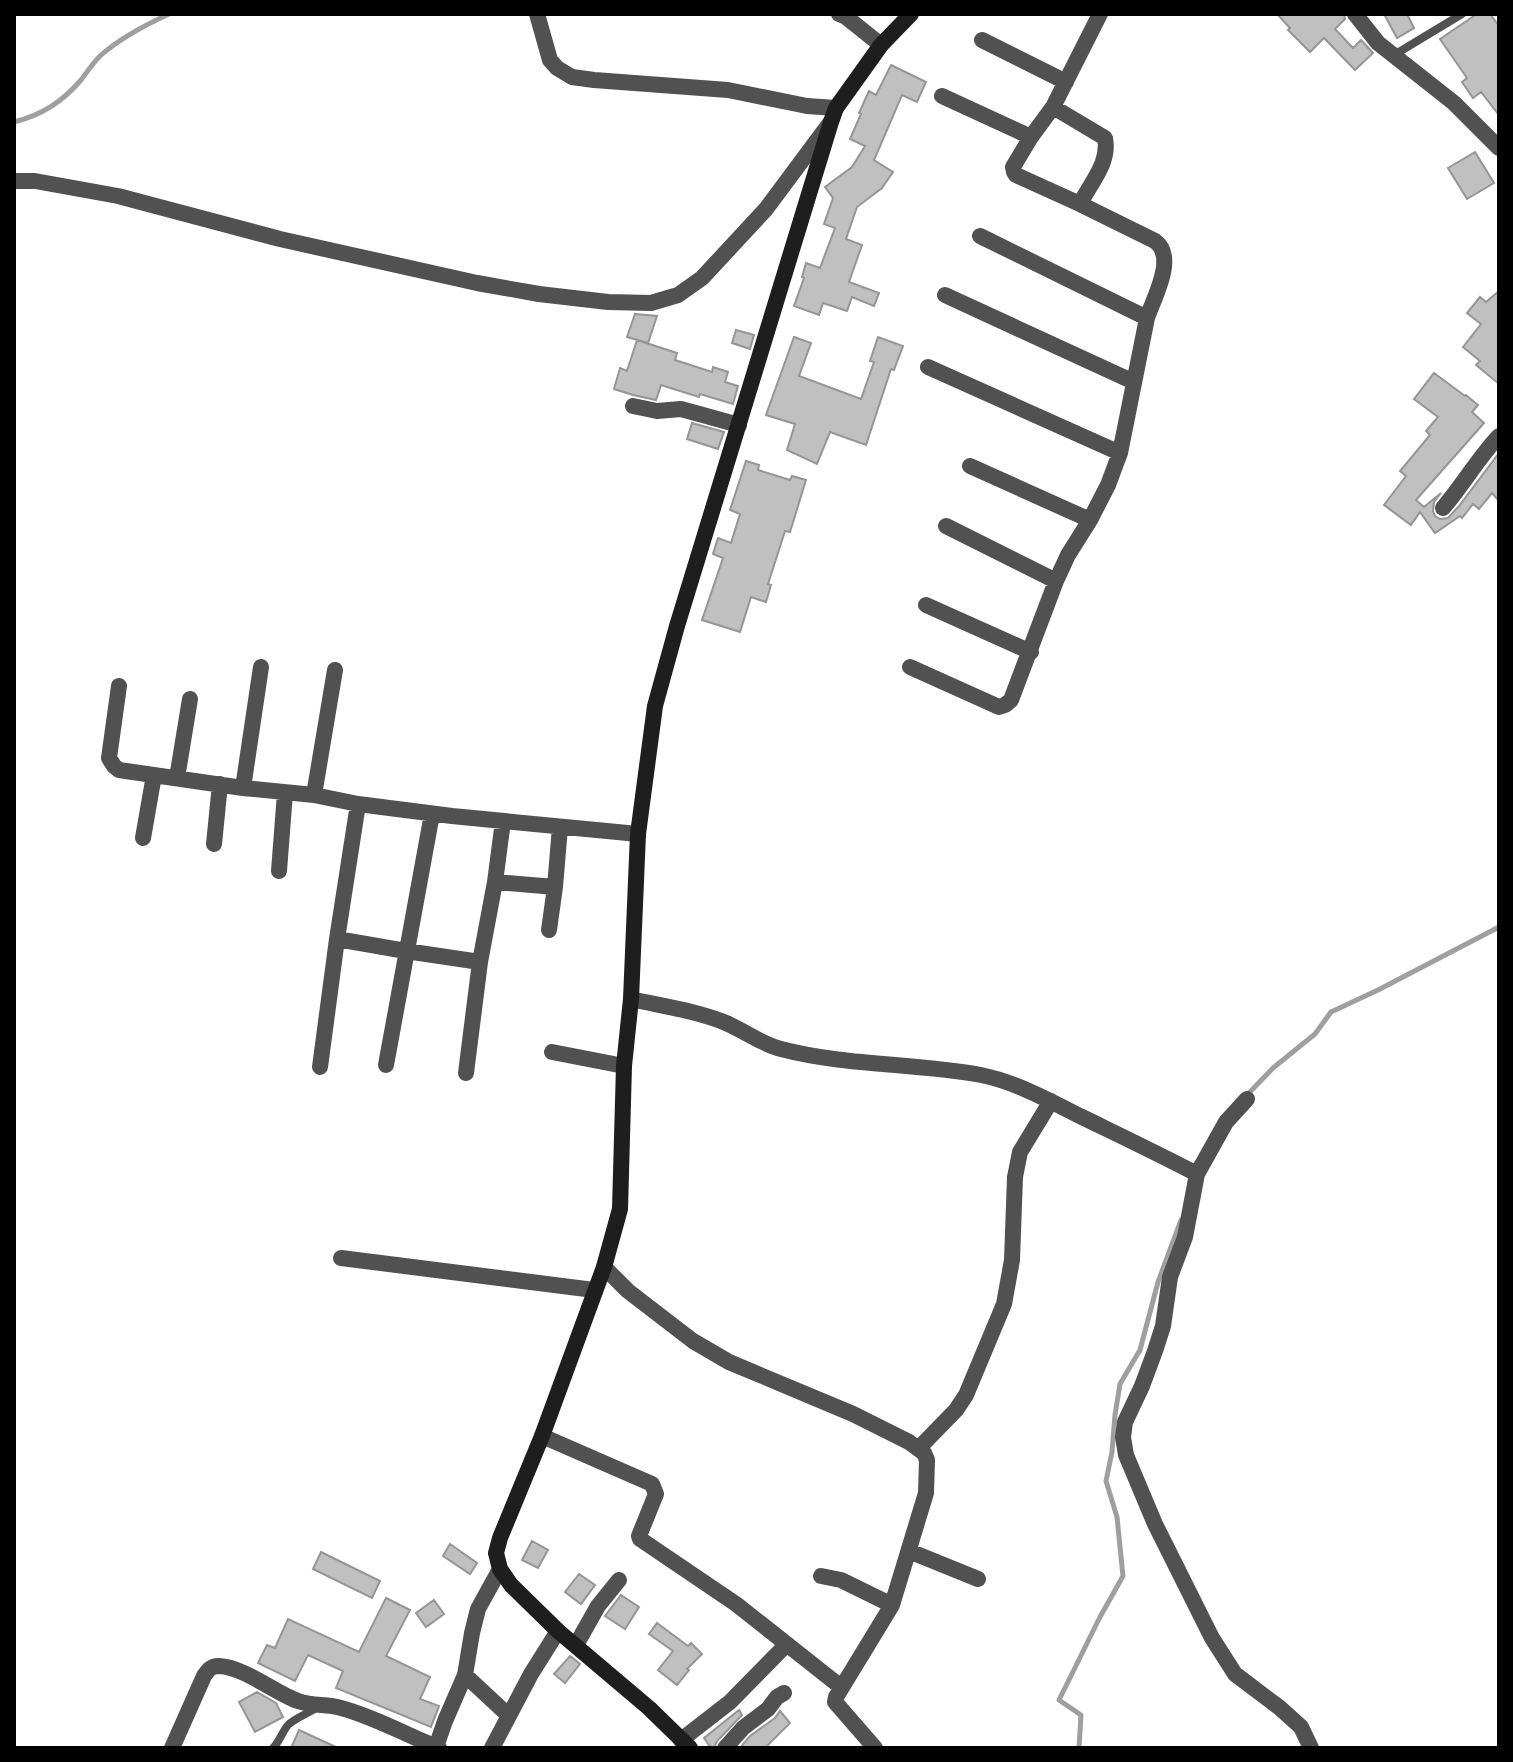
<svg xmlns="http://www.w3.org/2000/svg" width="1513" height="1762" font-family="'Sofia Sans Condensed',sans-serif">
<rect width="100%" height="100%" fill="#fff"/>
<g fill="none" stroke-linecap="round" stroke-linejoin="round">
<!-- stream -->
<path stroke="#9f9f9f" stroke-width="5" d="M 14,122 C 42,115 62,102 81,80 C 87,72 93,63 100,56 C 120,38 145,25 169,14
M 1246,1096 L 1273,1068 L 1315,1034 L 1331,1012 L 1378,990 L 1499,927
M 1079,1748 L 1081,1715 L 1059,1700 L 1100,1617 L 1123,1576 L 1117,1517 L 1106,1481 L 1112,1452 L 1115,1415 L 1120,1384 L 1140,1350 L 1158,1282 L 1181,1220"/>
</g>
<!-- building -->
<path fill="#c0c0c0" stroke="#959595" stroke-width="2" d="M 1277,14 L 1344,14 L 1345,19 L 1335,29 L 1353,48 L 1361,40 L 1373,53 L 1355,70 L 1324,38 L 1310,52 L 1288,30 L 1290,28 Z
M 1384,14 L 1407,14 L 1414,28 L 1397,38 Z
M 1477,14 L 1490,14 L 1499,26 L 1499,115 L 1481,92 L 1473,98 L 1462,82 L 1467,78 L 1440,39 Z
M 891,65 L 926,82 L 917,102 L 902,95 L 874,160 L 893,172 L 882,188 L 857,207 L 846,239 L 862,245 L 849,282 L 879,293 L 874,306 L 852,297 L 847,311 L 823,303 L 819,315 L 794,306 L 804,278 L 802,277 L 806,263 L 820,268 L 835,228 L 824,224 L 833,198 L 825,187 L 852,167 L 865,146 L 850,139 L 861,114 L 859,113 L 869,91 L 876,95 Z
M 1475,152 L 1494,183 L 1467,199 L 1448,168 Z
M 1499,291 L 1499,384 L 1476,365 L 1480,361 L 1463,347 L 1481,324 L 1467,313 L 1480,297 L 1486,302 Z
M 635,314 L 657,316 L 648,343 L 627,337 Z
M 736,330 L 754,335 L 750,349 L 732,343 Z
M 794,337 L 811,343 L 799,376 L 861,399 L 874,362 L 870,361 L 878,337 L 903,346 L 894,370 L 891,369 L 866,445 L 830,432 L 817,464 L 787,450 L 795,424 L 766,415 Z
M 637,340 L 677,353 L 675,360 L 712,372 L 713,367 L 728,372 L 725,382 L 738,386 L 733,404 L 700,394 L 699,397 L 661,385 L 656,400 L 633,395 L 614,389 L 620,368 L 627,371 Z
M 1434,373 L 1465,396 L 1466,395 L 1478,405 L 1472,412 L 1484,423 L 1416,500 L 1424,507 L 1441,493 L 1434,502 L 1433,511 L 1435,516 L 1440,519 L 1448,518 L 1459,506 L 1499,453 L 1499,501 L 1492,493 L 1479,509 L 1473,504 L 1462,518 L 1460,516 L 1435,533 L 1420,512 L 1411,525 L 1384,505 L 1406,476 L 1400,471 L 1430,435 L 1426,431 L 1438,417 L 1414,399 Z
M 692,423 L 724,432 L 718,449 L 687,439 Z
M 746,461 L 759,465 L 758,470 L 790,480 L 792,476 L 806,480 L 790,532 L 785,531 L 768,584 L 771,585 L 766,602 L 751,597 L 740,632 L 702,620 L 723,558 L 713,554 L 718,538 L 731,543 L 740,514 L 730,510 Z
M 532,1541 L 548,1550 L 538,1568 L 522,1560 Z
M 450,1544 L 477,1563 L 470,1574 L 443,1556 Z
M 321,1552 L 380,1581 L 372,1598 L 313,1569 Z
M 579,1574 L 595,1585 L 581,1604 L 565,1592 Z
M 621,1595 L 639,1607 L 625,1629 L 605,1616 Z
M 386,1598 L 410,1610 L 386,1656 L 430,1677 L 420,1699 L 439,1706 L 431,1727 L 336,1688 L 343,1671 L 308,1655 L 295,1681 L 258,1663 L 267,1645 L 275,1648 L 288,1619 L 359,1652 Z
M 434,1600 L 444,1614 L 426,1627 L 416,1613 Z
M 657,1623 L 688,1646 L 691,1643 L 702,1654 L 687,1669 L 689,1670 L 677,1685 L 658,1670 L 673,1651 L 649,1634 Z
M 570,1656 L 580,1664 L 565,1683 L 554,1674 Z
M 257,1692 L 276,1703 L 283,1717 L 255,1732 L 239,1702 Z
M 739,1710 L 742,1715 L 717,1741 L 714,1748 L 711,1748 L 704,1738 Z
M 780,1711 L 790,1723 L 765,1748 L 740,1748 L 750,1736 L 775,1718 Z
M 299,1730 L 338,1748 L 291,1748 Z"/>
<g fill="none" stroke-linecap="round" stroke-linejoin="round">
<!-- lane -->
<path stroke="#515151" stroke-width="8" d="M 1394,55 L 1462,14
M 273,1748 C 280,1741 282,1732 288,1725 C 295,1718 309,1713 318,1707"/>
<!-- street -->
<path stroke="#515151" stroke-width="16" d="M 537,14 L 550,60 L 557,68 L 572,77 L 594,80 L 728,90 L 807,106 L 836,108
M 839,14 L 846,17 L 881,45
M 1355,14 L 1378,43 L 1454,103 L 1499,148
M 982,40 L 1066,82
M 942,96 L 1031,137
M 14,181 L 35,181 L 118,196 L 280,239 L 477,283 L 539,294 L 608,302 L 651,303 L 678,295 L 702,278 L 766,209 L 830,123
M 1080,204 L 1016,175 L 1014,172 L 1013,167 L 1031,137 L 1053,107 L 1100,14
M 980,236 L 1147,318 C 1154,297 1177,257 1155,241 L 1080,204 C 1091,182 1110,163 1105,138 L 1053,107
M 945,295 L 1134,382
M 928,367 L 1120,453
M 633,406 L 657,411 L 681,409 L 739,425
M 970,466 L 1090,520
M 1443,508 C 1463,485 1478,458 1499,436
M 946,526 L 1056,581
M 926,605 L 1031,652
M 910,667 L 999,707 L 1005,705 L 1011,700 L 1056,581 L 1068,555 L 1090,520 L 1108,485 L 1120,453 L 1147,318
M 119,686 L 109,758 L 114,766 L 119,770 L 243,788 L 314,795 L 358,804 L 452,816 L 638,834
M 177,778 L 190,699
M 243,788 L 261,667
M 314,795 L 335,670
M 358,804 L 337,939 L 406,951 L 480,962 L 495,882 L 503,821
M 143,838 L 154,775
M 214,844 L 220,784
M 279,871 L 285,793
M 495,882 L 555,887 L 560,827
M 549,930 L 555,887
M 631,999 C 662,1006 697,1011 726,1023 C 745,1031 761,1044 781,1049 C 846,1066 915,1063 981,1075 C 1016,1082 1050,1101 1082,1117 C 1121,1136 1159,1154 1197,1174 L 1185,1237 L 1170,1277 L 1163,1326 L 1155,1351 L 1142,1386 L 1125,1422 L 1123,1437 L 1126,1455 L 1155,1524 L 1212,1638 L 1235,1674 L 1280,1708 L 1301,1727 L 1311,1748
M 552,1052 L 624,1066
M 386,1065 L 432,814
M 320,1067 L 337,939
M 466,1073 L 480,962
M 1197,1174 L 1226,1122 L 1247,1099
M 341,1258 L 594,1290
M 604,1267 L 628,1291 L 693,1341 L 729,1362 L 853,1414 L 909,1442 L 924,1453 L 927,1460 L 926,1493 L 892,1605 L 836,1697 L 835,1702 L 875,1748
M 542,1436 L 652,1484 L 656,1494 L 639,1536 L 640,1539 L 736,1604 L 841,1687
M 919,1448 L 956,1410 L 966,1395 L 1004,1304 L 1012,1260 L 1015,1177 L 1020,1152 L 1051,1101
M 909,1551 L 978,1579
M 821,1576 L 841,1580 L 892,1605
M 576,1645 L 598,1606 L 619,1580
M 465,1675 L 508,1715
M 681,1740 L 730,1702 L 787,1644
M 436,1747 L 445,1721 L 465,1675 L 472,1633 L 478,1609 L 500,1569
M 172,1748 L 204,1676 C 208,1670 211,1666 219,1666 C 244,1667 275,1693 298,1701 C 315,1707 326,1703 341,1708 C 375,1717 406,1735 439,1748
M 492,1748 L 531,1674 L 558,1631
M 725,1748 L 743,1728 L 768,1709 L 777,1697 L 784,1693"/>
<!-- secondary -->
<path stroke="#1e1e1e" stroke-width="16" d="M 690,1748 L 649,1708 L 558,1631 L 511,1585 L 500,1569 L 496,1553 L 500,1538 L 542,1436 L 604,1267 L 620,1209 L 624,1066 L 631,999 L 638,834 L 655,706 L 677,626 L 831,122 L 836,108 L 881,45 L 911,14"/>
</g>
<!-- border -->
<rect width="1513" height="1762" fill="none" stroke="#000000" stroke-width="32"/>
</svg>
